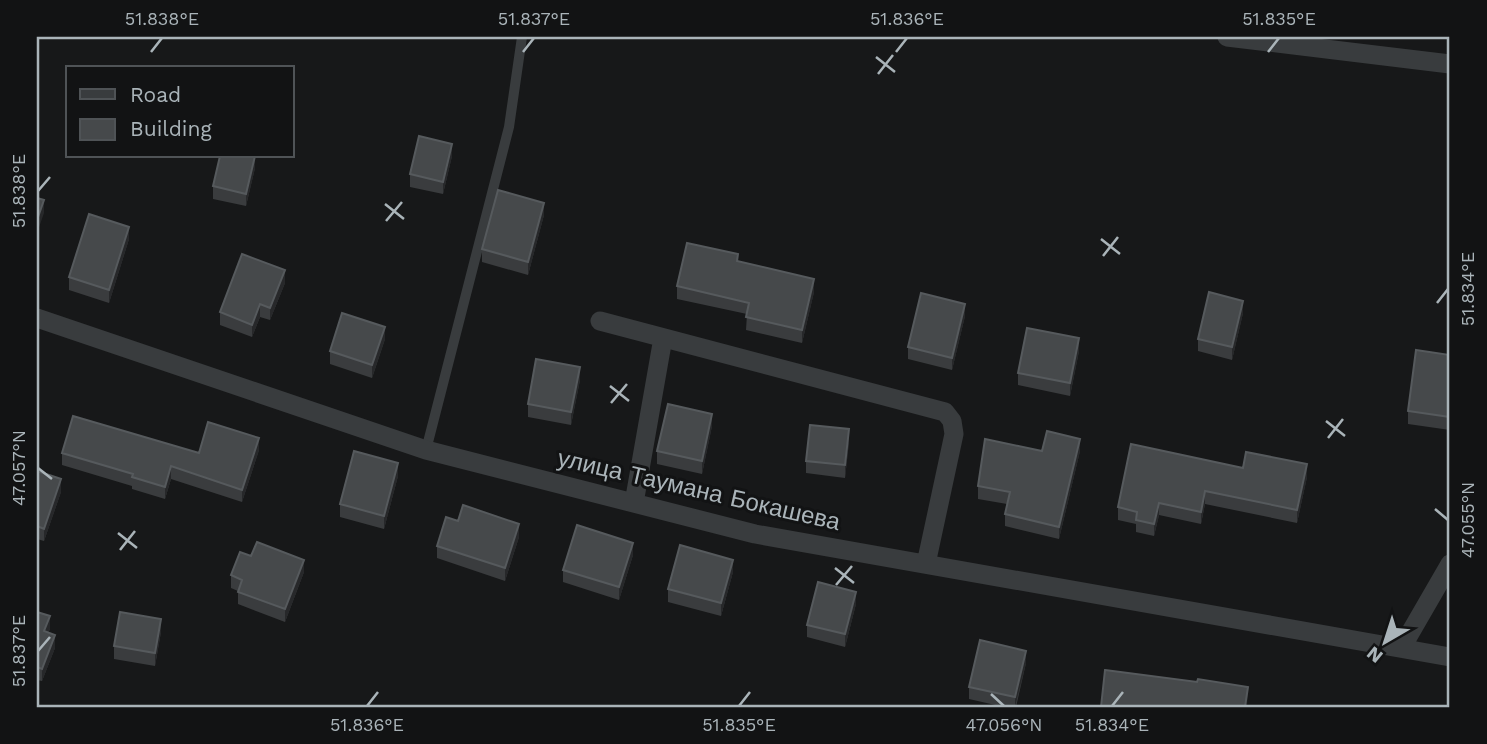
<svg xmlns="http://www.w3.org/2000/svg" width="1487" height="744" font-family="'Work Sans',sans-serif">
<rect width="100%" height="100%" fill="#171819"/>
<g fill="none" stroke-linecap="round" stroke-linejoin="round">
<!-- service -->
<path stroke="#393c3e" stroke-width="10" d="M 426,450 L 509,127 L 522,37"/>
<!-- minor -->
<path stroke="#393c3e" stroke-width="19" d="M 1227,37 L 1450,64
M 37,318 L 426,450 L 755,534 L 1450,657
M 600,321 L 945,412 L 952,421 L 954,434 L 926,564
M 634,503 L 663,338
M 1402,647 L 1450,564"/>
</g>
<!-- wall -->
<path fill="#3a3c3e" d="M 452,156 L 443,194 L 410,187 L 410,174 Z
M 255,168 L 246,206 L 213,199 L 213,186 Z
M 544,215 L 528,275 L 482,262 L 482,249 Z
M 129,239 L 109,303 L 69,290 L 69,277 Z
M 738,261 L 814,292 L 802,343 L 746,330 L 747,314 L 677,299 L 677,286 Z
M 285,283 L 270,320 L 260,317 L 252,337 L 220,325 L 220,312 Z
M 1243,313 L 1232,360 L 1198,351 L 1198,339 Z
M 965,316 L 952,370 L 908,359 L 908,347 Z
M 385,339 L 372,378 L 330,364 L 330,351 Z
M 1079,351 L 1070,396 L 1018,385 L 1018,373 Z
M 1450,355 L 1450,430 L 1408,424 L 1408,411 Z
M 580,380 L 571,425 L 528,417 L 528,404 Z
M 712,426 L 702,474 L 657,464 L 657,451 Z
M 849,442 L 845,478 L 806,473 L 806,461 Z
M 259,450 L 242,502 L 171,479 L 165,499 L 132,489 L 132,486 L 62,465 L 62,453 L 199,453 Z
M 1042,451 L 1080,451 L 1059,539 L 1005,526 L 1005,514 L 1007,504 L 978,499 L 978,486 Z
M 1243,468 L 1307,477 L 1297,523 L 1205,504 L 1201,524 L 1159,515 L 1154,536 L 1136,532 L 1136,524 L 1118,520 L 1118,507 Z
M 37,471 L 61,492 L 44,541 L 37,539 Z
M 398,476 L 384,529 L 340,517 L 340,504 Z
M 458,521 L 519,537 L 505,581 L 437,558 L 437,546 Z
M 633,555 L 619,600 L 563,582 L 563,570 Z
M 251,556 L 304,572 L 285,622 L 238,604 L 238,591 L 231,588 L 231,575 Z
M 733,572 L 721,616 L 668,602 L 668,589 Z
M 856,604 L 845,647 L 807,637 L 807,625 Z
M 37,612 L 50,629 L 48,633 L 55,648 L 42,681 L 37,680 Z
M 161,632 L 155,666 L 114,659 L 114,646 Z
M 1026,663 L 1016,707 L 1004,707 L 969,699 L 969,687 Z"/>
<!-- shaded-wall -->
<path fill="#27282a" d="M 452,144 L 452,156 L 443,194 L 443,182 Z
M 255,156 L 255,168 L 246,206 L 246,194 Z
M 44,200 L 44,213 L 37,233 L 37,220 Z
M 544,203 L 544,215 L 528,275 L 528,262 Z
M 129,227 L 129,239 L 109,303 L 109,290 Z
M 285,270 L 285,283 L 270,320 L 270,308 Z
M 814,279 L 814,292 L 802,343 L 802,330 Z
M 1243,301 L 1243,313 L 1232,360 L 1232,347 Z
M 260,304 L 260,317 L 252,337 L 252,325 Z
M 965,304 L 965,316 L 952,370 L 952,358 Z
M 385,327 L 385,339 L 372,378 L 372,365 Z
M 1079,338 L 1079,351 L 1070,396 L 1070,383 Z
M 580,367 L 580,380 L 571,425 L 571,412 Z
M 712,414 L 712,426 L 702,474 L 702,461 Z
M 849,429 L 849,442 L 845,478 L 845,465 Z
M 259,438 L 259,450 L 242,502 L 242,490 Z
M 1080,439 L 1080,451 L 1059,539 L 1059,527 Z
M 398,463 L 398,476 L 384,529 L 384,516 Z
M 1307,464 L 1307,477 L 1297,523 L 1297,510 Z
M 171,466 L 171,479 L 165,499 L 165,487 Z
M 61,479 L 61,492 L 44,541 L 44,529 Z
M 1205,491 L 1205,504 L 1201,524 L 1201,512 Z
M 1159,503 L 1159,515 L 1154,536 L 1154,524 Z
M 519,524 L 519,537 L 505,581 L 505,568 Z
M 633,543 L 633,555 L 619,600 L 619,587 Z
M 304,560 L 304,572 L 285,622 L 285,609 Z
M 733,560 L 733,572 L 721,616 L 721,603 Z
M 856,592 L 856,604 L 845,647 L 845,634 Z
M 50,616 L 50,629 L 44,644 L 44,631 Z
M 161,619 L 161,632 L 155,666 L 155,653 Z
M 55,635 L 55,648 L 42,681 L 42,669 Z
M 1026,651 L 1026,663 L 1015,707 L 1015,697 Z
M 1248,687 L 1247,707 L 1245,707 Z"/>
<!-- building -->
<path fill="#46494b" stroke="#565a5d" stroke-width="2" d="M 419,136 L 452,144 L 443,182 L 410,174 Z
M 220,156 L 255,156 L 246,194 L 213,186 Z
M 498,190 L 544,203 L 528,262 L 482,249 Z
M 37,198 L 44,200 L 37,220 Z
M 89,214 L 129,227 L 109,290 L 69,277 Z
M 687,243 L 738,254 L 737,261 L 814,279 L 802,330 L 746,317 L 749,303 L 677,286 Z
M 242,254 L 285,270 L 270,308 L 260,304 L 252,325 L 220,312 Z
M 1209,292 L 1243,301 L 1232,347 L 1198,339 Z
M 921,293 L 965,304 L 952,358 L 908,347 Z
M 342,313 L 385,327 L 372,365 L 330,351 Z
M 1027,328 L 1079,338 L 1070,383 L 1018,373 Z
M 1416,350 L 1450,355 L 1450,417 L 1408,411 Z
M 536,359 L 580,367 L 571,412 L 528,404 Z
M 668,404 L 712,414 L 702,461 L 657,451 Z
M 73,416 L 199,453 L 208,422 L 259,438 L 242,490 L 171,466 L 165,487 L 132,477 L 133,474 L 62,453 Z
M 810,425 L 849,429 L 845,465 L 806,461 Z
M 1047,431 L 1080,439 L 1059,527 L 1005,514 L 1010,492 L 978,486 L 985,439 L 1042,451 Z
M 1131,444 L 1243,468 L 1246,452 L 1307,464 L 1297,510 L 1205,491 L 1201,512 L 1159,503 L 1154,524 L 1136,520 L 1137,512 L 1118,507 Z
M 354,451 L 398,463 L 384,516 L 340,504 Z
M 37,471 L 61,479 L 44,529 L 37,526 Z
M 463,505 L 519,524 L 505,568 L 437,546 L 446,517 L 458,521 Z
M 577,525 L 633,543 L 619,587 L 563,570 Z
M 257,542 L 304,560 L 285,609 L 238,592 L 242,580 L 231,575 L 240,552 L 251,556 Z
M 680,545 L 733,560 L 721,603 L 668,589 Z
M 818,582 L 856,592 L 845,634 L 807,625 Z
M 37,612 L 50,616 L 44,631 L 55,635 L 42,669 L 37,667 Z
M 120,612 L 161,619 L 155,653 L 114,646 Z
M 980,640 L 1026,651 L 1015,697 L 969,687 Z
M 1105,670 L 1197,682 L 1198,679 L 1248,687 L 1245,707 L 1101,707 Z"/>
<!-- ticks -->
<path fill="none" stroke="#aab4b9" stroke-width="2.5" d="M 151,52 L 162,38M 523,52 L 534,38M 896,52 L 907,38M 1268,52 L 1279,38M 876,57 L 895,72M 878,74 L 893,55M 38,191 L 50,177M 385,204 L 404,219M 386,221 L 402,202M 1101,239 L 1120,254M 1103,256 L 1118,237M 1437,303 L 1448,289M 610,386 L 629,401M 611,403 L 627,384M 1326,421 L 1345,436M 1328,438 L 1343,419M 38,468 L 52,479M 1435,509 L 1448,520M 118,533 L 137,548M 120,550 L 135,531M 835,568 L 854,583M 836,585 L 852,566M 38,651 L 50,637M 991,694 L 1004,706M 367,706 L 378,692M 739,706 L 750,692M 1112,706 L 1123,692"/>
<g text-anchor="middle" stroke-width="6" stroke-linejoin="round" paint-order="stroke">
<!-- street labels -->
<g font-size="24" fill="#aab4b9" stroke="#121314">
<text transform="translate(699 490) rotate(13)" y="8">улица Таумана Бокашева</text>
</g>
</g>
<!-- border -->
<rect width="1487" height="744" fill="none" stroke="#121314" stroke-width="77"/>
<!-- legend -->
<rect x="66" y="66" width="228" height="91" fill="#121314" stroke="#4f5356" stroke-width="2"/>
<rect x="80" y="89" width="35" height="10" fill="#393c3e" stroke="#4f5356" stroke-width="2"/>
<text x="130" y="102" font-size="21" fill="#aab4b9">Road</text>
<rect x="80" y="119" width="35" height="21" fill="#46494b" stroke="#4f5356" stroke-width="2"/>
<text x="130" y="136" font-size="21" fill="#aab4b9">Building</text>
<!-- north arrow -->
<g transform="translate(1385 642) rotate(219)" stroke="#121314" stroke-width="5" paint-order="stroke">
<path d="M0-5L12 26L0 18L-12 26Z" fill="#aab4b9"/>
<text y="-10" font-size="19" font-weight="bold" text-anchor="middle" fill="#aab4b9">N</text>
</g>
<rect x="38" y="38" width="1410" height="668" fill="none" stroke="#aab4b9" stroke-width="2.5"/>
<g font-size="18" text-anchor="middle" fill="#aab4b9">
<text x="162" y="25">51.838°E</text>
<text x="534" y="25">51.837°E</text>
<text x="907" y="25">51.836°E</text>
<text x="1279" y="25">51.835°E</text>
<text transform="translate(19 191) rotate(-90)" y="6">51.838°E</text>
<text transform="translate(1468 289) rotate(-90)" y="6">51.834°E</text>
<text transform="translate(19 468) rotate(-90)" y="6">47.057°N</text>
<text transform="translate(1468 520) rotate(-90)" y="6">47.055°N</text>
<text transform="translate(19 651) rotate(-90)" y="6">51.837°E</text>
<text x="367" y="731">51.836°E</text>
<text x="739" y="731">51.835°E</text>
<text x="1004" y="731">47.056°N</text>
<text x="1112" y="731">51.834°E</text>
</g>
</svg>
